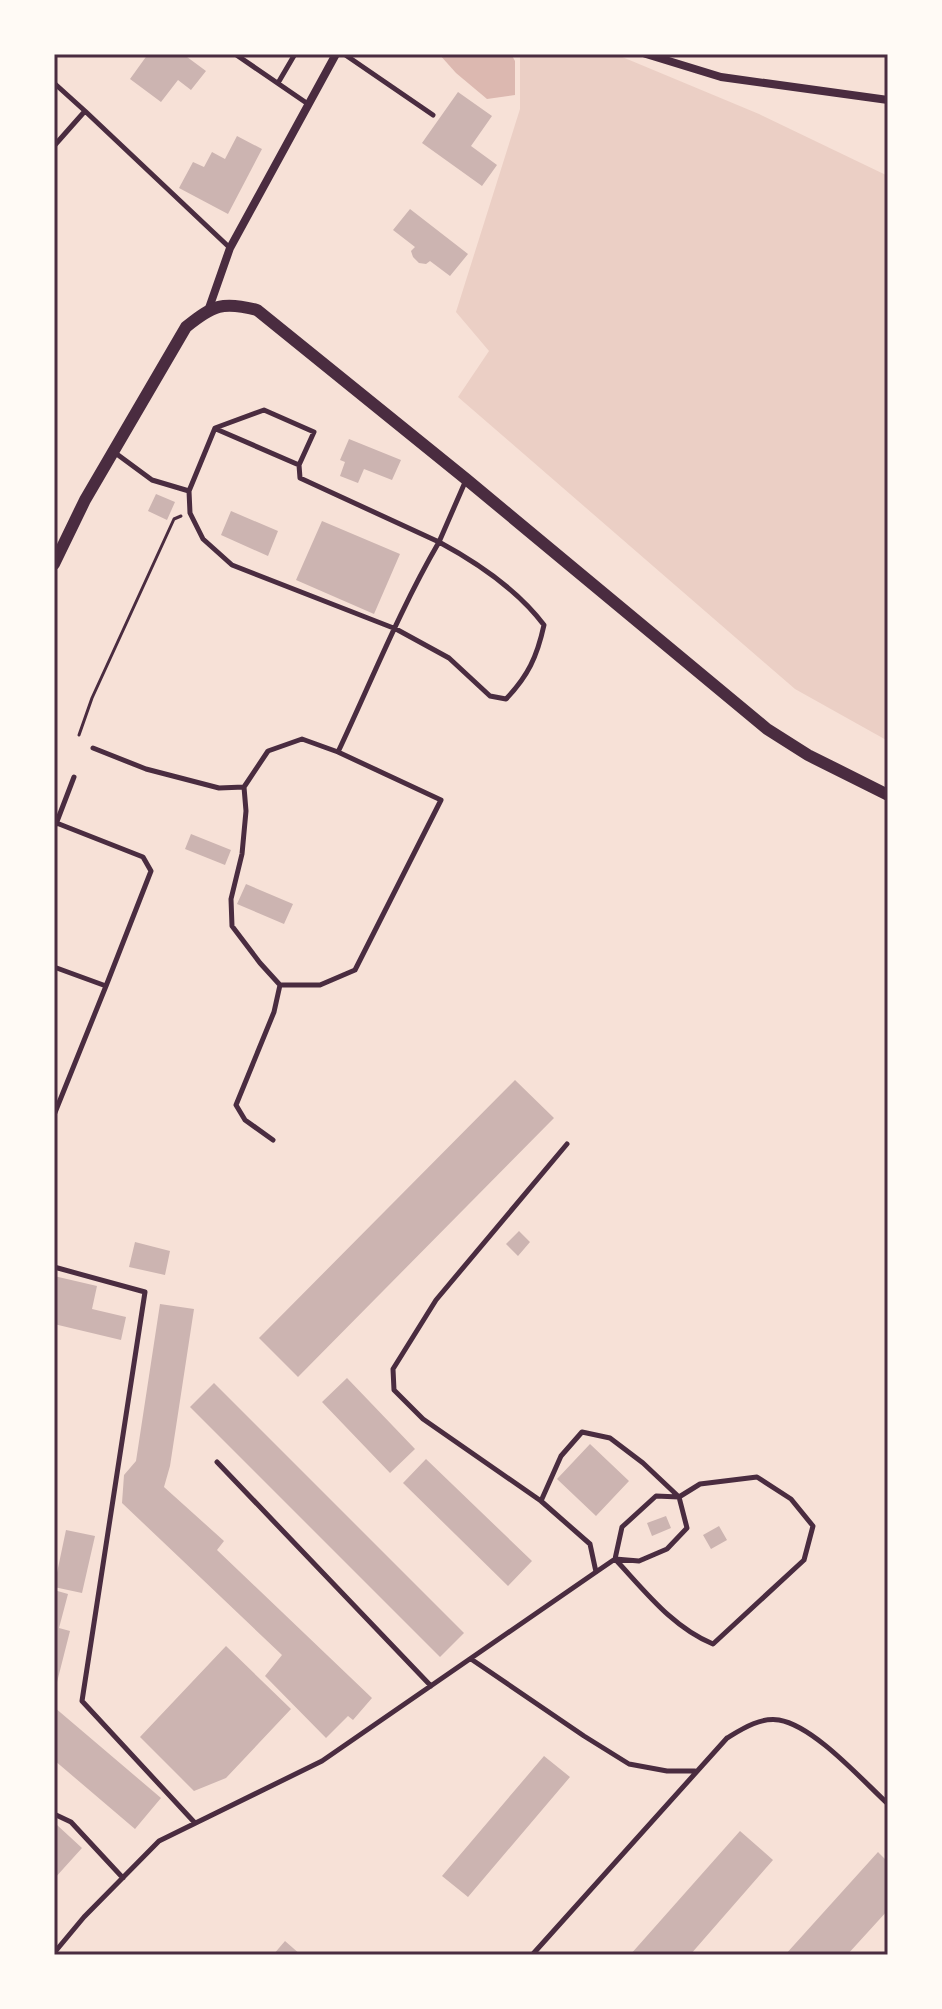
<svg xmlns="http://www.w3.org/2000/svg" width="942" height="2009" font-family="'Work Sans',sans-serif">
<rect width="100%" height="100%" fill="#f7e1d7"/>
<!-- green -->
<path fill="#ebcfc5" d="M 520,54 L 615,54 L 759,114 L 888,176 L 888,741 L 795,689 L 458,397 L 489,351 L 456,312 L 520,109 Z"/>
<!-- water -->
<path fill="#dcb8b0" d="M 439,54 L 511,54 L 515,61 L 515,95 L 487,99 L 456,73 Z"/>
<!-- building -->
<path fill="#ccb4b1" d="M 148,54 L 183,54 L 206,71 L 191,90 L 178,80 L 161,102 L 130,79 Z
M 458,92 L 492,116 L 471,146 L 497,165 L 482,186 L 422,143 Z
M 237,136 L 262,149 L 228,214 L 179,188 L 193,162 L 204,167 L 212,152 L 225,159 Z
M 410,209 L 468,254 L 450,276 L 430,261 L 426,264 L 419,263 L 413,257 L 411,251 L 415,247 L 393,230 Z
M 349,439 L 401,460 L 392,480 L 364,469 L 358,483 L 340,476 L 345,462 L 340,460 Z
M 156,494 L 175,502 L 167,520 L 148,511 Z
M 231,511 L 278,531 L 268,556 L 221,535 Z
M 322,521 L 400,554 L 374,614 L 296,580 Z
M 191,834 L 231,850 L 225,865 L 185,849 Z
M 246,884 L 293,904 L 284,924 L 237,904 Z
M 515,1080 L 554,1118 L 298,1377 L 259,1338 Z
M 519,1231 L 530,1242 L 518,1256 L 506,1244 Z
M 135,1242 L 170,1251 L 165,1275 L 129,1267 Z
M 54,1276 L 97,1286 L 92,1309 L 126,1317 L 121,1340 L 54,1324 Z
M 160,1304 L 194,1309 L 170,1466 L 164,1487 L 224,1541 L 217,1550 L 372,1698 L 353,1720 L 348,1716 L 326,1738 L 265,1676 L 282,1655 L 122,1503 L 124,1475 L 136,1461 Z
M 347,1378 L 415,1449 L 390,1473 L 322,1402 Z
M 214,1383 L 464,1633 L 440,1657 L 190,1407 Z
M 590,1444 L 629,1481 L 596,1516 L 557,1479 Z
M 426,1459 L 532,1561 L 508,1586 L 403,1483 Z
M 666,1516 L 671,1528 L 652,1536 L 647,1523 Z
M 719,1526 L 727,1540 L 711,1549 L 703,1535 Z
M 66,1530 L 95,1536 L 82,1593 L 54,1587 Z
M 54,1590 L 68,1594 L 59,1628 L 70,1631 L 55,1690 Z
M 226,1646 L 291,1709 L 226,1778 L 194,1791 L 140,1737 Z
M 54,1707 L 161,1798 L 135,1829 L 54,1760 Z
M 544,1756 L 570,1777 L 468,1897 L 442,1876 Z
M 57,1825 L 82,1848 L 54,1879 L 54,1828 Z
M 740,1831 L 773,1860 L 690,1955 L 630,1955 Z
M 878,1852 L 888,1862 L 888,1910 L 847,1955 L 785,1955 Z
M 285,1941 L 301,1955 L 273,1955 Z"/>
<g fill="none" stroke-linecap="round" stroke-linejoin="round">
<!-- path -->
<path stroke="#4a2c40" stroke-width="3" d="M 79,735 L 92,698 L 174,519 L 181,516"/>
<!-- service -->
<path stroke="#4a2c40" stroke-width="5" d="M 235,54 L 308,104
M 344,54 L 433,115
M 54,83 L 85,111
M 278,83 L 295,54
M 54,146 L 85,111 L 230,248
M 216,429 L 299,465
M 114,452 L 152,480 L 189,491 L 215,428 L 264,410 L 314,432 L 299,465 L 300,478 L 439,542 L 466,480
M 189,491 L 190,513 L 203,539 L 232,565 L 396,629 L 449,658 L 490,696 L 506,699 C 528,676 537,657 544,625 C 517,589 478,563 439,542 C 400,609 371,682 338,752 L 441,800 L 355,970 L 320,985 L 280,985 L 274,1012 L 236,1105 L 245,1120 L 273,1140
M 93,748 L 146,769 L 219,788 L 244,787
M 54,822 L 143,857 L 151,871 L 106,986 L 54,967
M 56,824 L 74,777
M 280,985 L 260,963 L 232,926 L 231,899 L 242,854 L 246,811 L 244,787 L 268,751 L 302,739 L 338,752
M 54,1115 L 106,986
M 54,1267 L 145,1292 L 82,1701 L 195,1823
M 217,1462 L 431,1686
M 757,1477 L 791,1499 L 813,1526 L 804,1560 L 713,1644 C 672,1627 645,1591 615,1559 L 622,1527 L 656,1496 L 679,1497 L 700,1484 Z
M 541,1501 L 423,1419 L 394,1390 L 393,1369 L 436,1300 L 567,1144
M 471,1659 L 584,1736 L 629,1764 L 667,1771 L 695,1771
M 54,1814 L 71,1822 L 123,1878
M 54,1953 L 84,1917 L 159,1841 L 322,1761 L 596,1572 L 615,1559 L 639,1561 L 667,1549 L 687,1528 L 679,1497 L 643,1463 L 610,1438 L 582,1432 L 561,1456 L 541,1501 L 590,1544 L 596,1572
M 532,1955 L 727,1738 C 742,1729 760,1717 779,1720 C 814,1726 861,1779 888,1804"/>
<!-- minor -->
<path stroke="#4a2c40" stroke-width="8" d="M 646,54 L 721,77 L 888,100
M 209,308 L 230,248 L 336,54"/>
<!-- tertiary -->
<path stroke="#4a2c40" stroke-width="12" d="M 54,564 L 85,500 L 186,327 C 213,305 223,301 257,310 L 466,479 L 767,729 L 808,755 L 888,795"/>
</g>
<!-- border -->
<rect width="942" height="2009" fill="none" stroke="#fffaf5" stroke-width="112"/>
<rect x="56" y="56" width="830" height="1897" fill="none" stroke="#4a2c40" stroke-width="3"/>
</svg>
